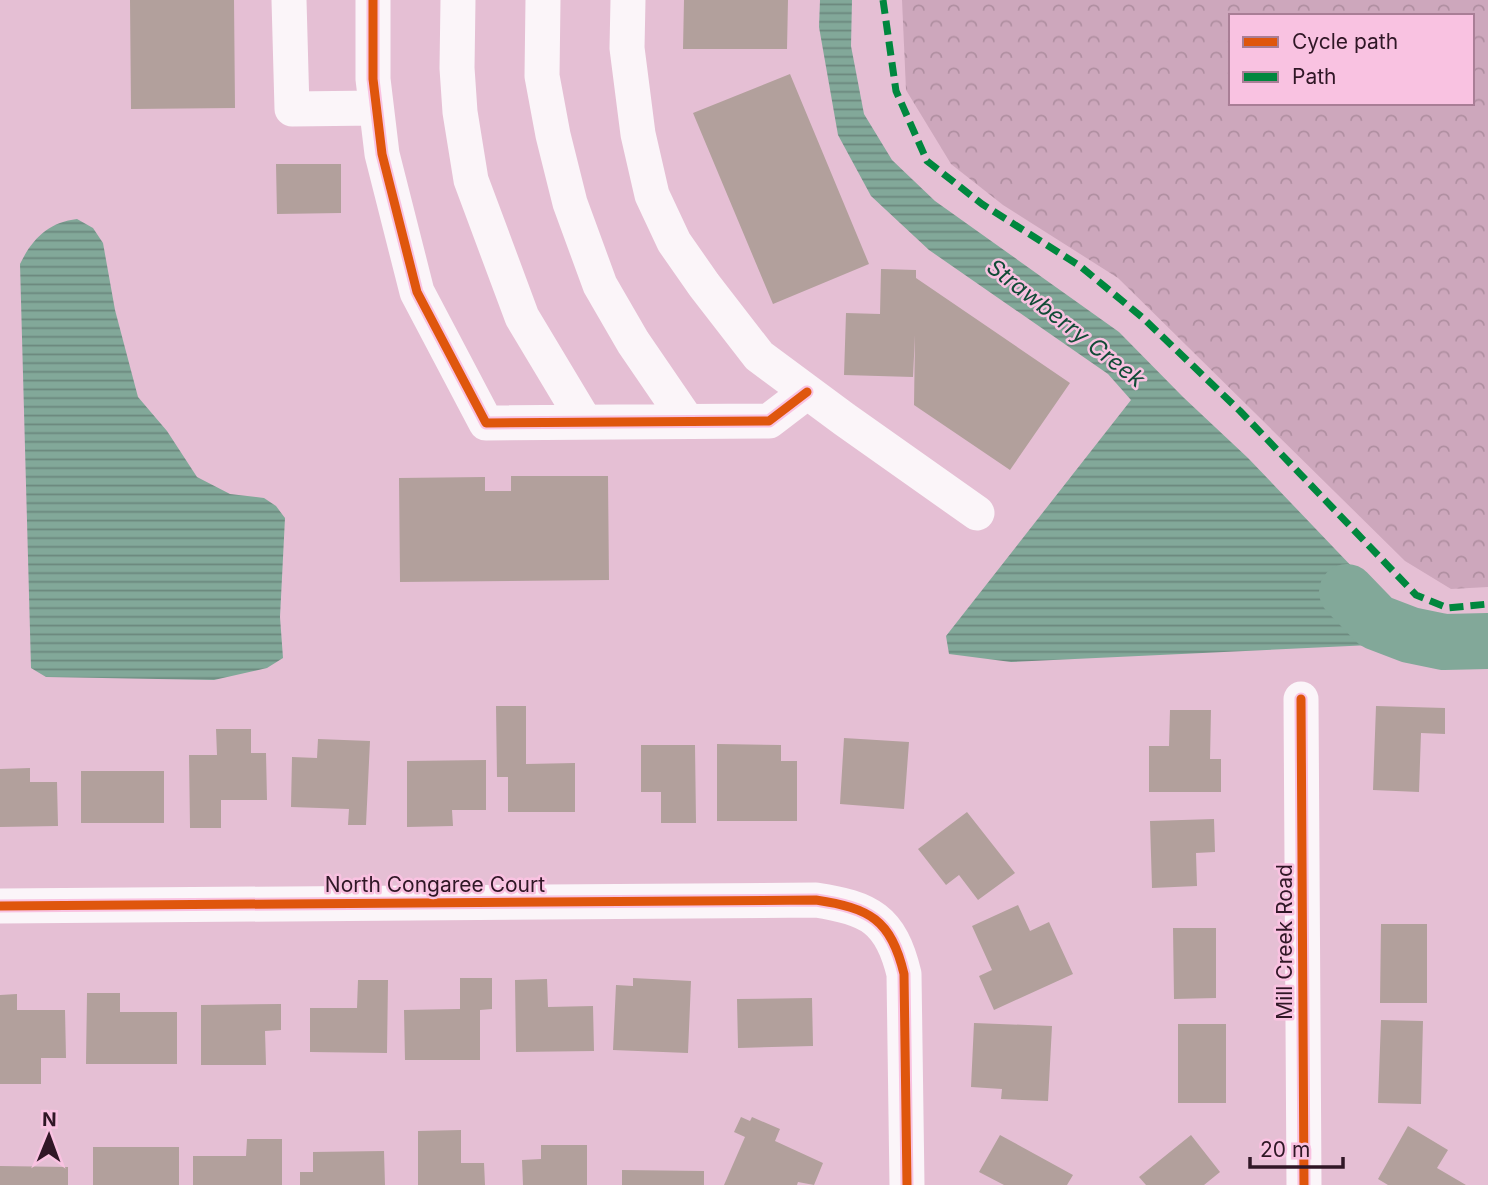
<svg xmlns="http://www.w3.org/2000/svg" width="1488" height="1185" font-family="Inter,sans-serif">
<defs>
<pattern id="forest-crowns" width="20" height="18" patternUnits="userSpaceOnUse" patternTransform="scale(1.75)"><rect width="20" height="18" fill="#cda7bc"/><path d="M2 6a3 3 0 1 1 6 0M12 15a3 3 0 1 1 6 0" fill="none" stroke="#b08fa1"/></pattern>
<pattern id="water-rules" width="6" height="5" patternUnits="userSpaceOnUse" patternTransform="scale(1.75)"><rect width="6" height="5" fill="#82a899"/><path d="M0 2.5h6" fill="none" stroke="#6b887d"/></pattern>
</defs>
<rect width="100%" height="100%" fill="#e5bfd4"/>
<!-- forest -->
<path fill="url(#forest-crowns)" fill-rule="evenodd" d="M 902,0 L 1488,0 L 1488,587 L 1451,589 L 1405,561 L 1118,278 L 1003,205 L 951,164 L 906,90 ZM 1231,16 L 1472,16 L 1472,103 L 1231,103 Z"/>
<!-- water -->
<path fill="url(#water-rules)" d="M 820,0 L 852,0 L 851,46 L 864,114 L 892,160 L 935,201 L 1119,332 L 1183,397 L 1248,458 L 1400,617 L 1410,635 L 1371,645 L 1011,662 L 949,654 L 946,636 L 1131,400 L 1108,374 L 929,250 L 871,196 L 838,135 L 819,27 Z
M 77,219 L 93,228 L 103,243 L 115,310 L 138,397 L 167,431 L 197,477 L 230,494 L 264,498 L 276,506 L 285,518 L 280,617 L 283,658 L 267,668 L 214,680 L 46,677 L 31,668 L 20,264 C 32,239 49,222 77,219 Z"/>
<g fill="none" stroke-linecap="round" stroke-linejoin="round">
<!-- river -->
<path stroke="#82a899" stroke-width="56" d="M 1347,592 L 1376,622 L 1410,635 L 1444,642 L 1488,641"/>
</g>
<!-- building -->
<path fill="#b2a09c" d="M 130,0 L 234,0 L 235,108 L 131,109 Z
M 684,0 L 788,0 L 787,49 L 683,49 Z
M 790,74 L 869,264 L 773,304 L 693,113 Z
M 276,164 L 341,164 L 341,213 L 277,214 Z
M 881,269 L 916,270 L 916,278 L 1070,383 L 1010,470 L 914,405 L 915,335 L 913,377 L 844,375 L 846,313 L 880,314 Z
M 511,476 L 608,476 L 609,580 L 400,582 L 399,478 L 485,477 L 485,491 L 511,491 Z
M 496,706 L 526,706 L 526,764 L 575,763 L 575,812 L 508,812 L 508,777 L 497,777 Z
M 1376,706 L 1445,708 L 1445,734 L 1421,733 L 1419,792 L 1373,790 Z
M 1170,710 L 1211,710 L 1210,759 L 1221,759 L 1221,792 L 1149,792 L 1149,746 L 1169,746 Z
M 216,729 L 251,729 L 251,753 L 266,753 L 267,800 L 221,800 L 221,828 L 190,828 L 189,755 L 217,755 Z
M 844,738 L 909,742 L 904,809 L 840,804 Z
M 318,739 L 370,741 L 366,825 L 348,825 L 349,809 L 291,807 L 292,757 L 317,758 Z
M 717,744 L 781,745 L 781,761 L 797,761 L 797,821 L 717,821 Z
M 641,745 L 695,745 L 696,823 L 661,823 L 661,792 L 641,792 Z
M 486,760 L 486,810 L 452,810 L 453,826 L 407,827 L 407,761 Z
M 30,768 L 30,782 L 57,782 L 58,826 L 0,827 L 0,769 Z
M 81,771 L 164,771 L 164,823 L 81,823 Z
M 967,812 L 1015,873 L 978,900 L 959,875 L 946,885 L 918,849 Z
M 1214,819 L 1215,852 L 1196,853 L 1197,886 L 1152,888 L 1150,821 Z
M 1018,905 L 1030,931 L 1049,922 L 1073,974 L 994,1010 L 979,976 L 992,970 L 972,926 Z
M 1381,924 L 1427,924 L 1427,1003 L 1380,1003 Z
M 1173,928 L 1216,928 L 1216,998 L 1174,999 Z
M 460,978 L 492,978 L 492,1009 L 480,1010 L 480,1060 L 405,1060 L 404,1010 L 460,1009 Z
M 633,978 L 691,981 L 688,1053 L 613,1050 L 616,985 L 633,986 Z
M 547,979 L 548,1007 L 593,1006 L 594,1051 L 516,1052 L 515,980 Z
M 358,980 L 388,980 L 387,1053 L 310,1052 L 310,1008 L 357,1008 Z
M 87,993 L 120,993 L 120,1012 L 177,1012 L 177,1064 L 86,1064 Z
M 17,994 L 17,1010 L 65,1010 L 66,1058 L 41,1058 L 41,1084 L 0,1084 L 0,995 Z
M 812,998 L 813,1046 L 738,1048 L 737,999 Z
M 281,1004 L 281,1030 L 265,1031 L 266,1065 L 201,1065 L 201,1005 Z
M 1381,1020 L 1423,1021 L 1421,1104 L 1378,1103 Z
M 974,1023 L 1052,1026 L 1048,1101 L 1001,1099 L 1002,1089 L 971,1087 Z
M 1178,1024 L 1226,1024 L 1226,1103 L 1178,1103 Z
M 741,1117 L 750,1121 L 752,1117 L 780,1129 L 775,1141 L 823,1163 L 814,1185 L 798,1182 L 797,1185 L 724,1185 L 745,1137 L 734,1132 Z
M 1408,1126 L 1448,1150 L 1437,1168 L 1466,1185 L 1388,1185 L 1378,1179 Z
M 461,1130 L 461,1163 L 484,1163 L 485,1185 L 418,1185 L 418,1131 Z
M 1000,1135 L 1073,1175 L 1067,1185 L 1004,1185 L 979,1172 Z
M 1191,1135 L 1220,1172 L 1204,1185 L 1146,1185 L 1139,1177 Z
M 247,1139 L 282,1139 L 282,1185 L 193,1185 L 193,1156 L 246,1156 Z
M 541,1145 L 587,1145 L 587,1185 L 523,1185 L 522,1160 L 541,1159 Z
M 93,1147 L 179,1147 L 179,1185 L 93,1185 Z
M 384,1151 L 385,1185 L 300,1185 L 300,1172 L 313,1172 L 313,1152 Z
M 0,1166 L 68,1167 L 68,1185 L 0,1185 Z
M 622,1170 L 704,1171 L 704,1185 L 622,1185 Z"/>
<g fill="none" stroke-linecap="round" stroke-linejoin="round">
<!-- minor -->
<path stroke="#fbf5f9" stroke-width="35" d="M 289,0 L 292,109 L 376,108
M 373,0 L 373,79 L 382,154 L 417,292 L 486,423 L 769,421 L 807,392
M 458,0 L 457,68 L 460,112 L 471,180 L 522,317 L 585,422
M 543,0 L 542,76 L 553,135 L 570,203 L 600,285 L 633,342 L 687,421
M 628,0 L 627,48 L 638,134 L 652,195 L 674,242 L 704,285 L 759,356 L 844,419 L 977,513
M 1301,699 L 1304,1185
M 0,906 L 816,900 C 869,908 891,919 904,974 L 907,1185"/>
<!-- quiet -->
<path stroke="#00873e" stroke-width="7" stroke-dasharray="14 7" stroke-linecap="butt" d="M 883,0 L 896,91 L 927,161 L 982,204 L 1080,266 L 1143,318 L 1240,411 L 1416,595 L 1448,608 L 1488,604"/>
<!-- cycleway casing -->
<g stroke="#f9c2e1" stroke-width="13">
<path id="cycleway" d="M 373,0 L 373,79 L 382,154 L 417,292 L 486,423 L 769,421 L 807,392
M 1301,699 L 1304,1185
M 0,906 L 816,900 C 869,908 891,919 904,974 L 907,1185"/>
</g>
<!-- cycleway -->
<use href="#cycleway" stroke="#df560d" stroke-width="9"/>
</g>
<g text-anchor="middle" stroke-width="5" stroke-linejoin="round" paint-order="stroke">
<!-- street labels -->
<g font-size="21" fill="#301726" stroke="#f9c2e1">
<text x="435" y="892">North Congaree Court</text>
<text transform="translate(1285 942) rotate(-90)" y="7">Mill Creek Road</text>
</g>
<!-- water labels -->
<g font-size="23" font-style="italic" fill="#124c37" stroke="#f9c2e1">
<text transform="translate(1066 323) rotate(38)" y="8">Strawberry Creek</text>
</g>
</g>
<!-- legend -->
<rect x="1229" y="14" width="245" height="91" fill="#f9c2e1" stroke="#a97e96" stroke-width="2"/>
<rect x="1243" y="37" width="35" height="10" fill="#df560d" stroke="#a97e96" stroke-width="2"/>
<text x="1292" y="49" font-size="21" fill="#301726">Cycle path</text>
<rect x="1243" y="72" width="35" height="10" fill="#00873e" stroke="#a97e96" stroke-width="2"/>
<text x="1292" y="84" font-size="21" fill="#301726">Path</text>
<!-- north arrow -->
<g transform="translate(49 1136) rotate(1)" stroke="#f9c2e1" stroke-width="5" paint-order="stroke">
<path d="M0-5L12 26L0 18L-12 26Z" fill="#301726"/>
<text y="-10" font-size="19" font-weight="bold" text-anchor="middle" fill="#301726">N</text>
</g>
<!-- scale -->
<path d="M1250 1157v10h93v-10" fill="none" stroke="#301726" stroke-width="3.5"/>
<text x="1260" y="1157" font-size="21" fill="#301726" stroke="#f9c2e1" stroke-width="5" paint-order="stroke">20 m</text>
</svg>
